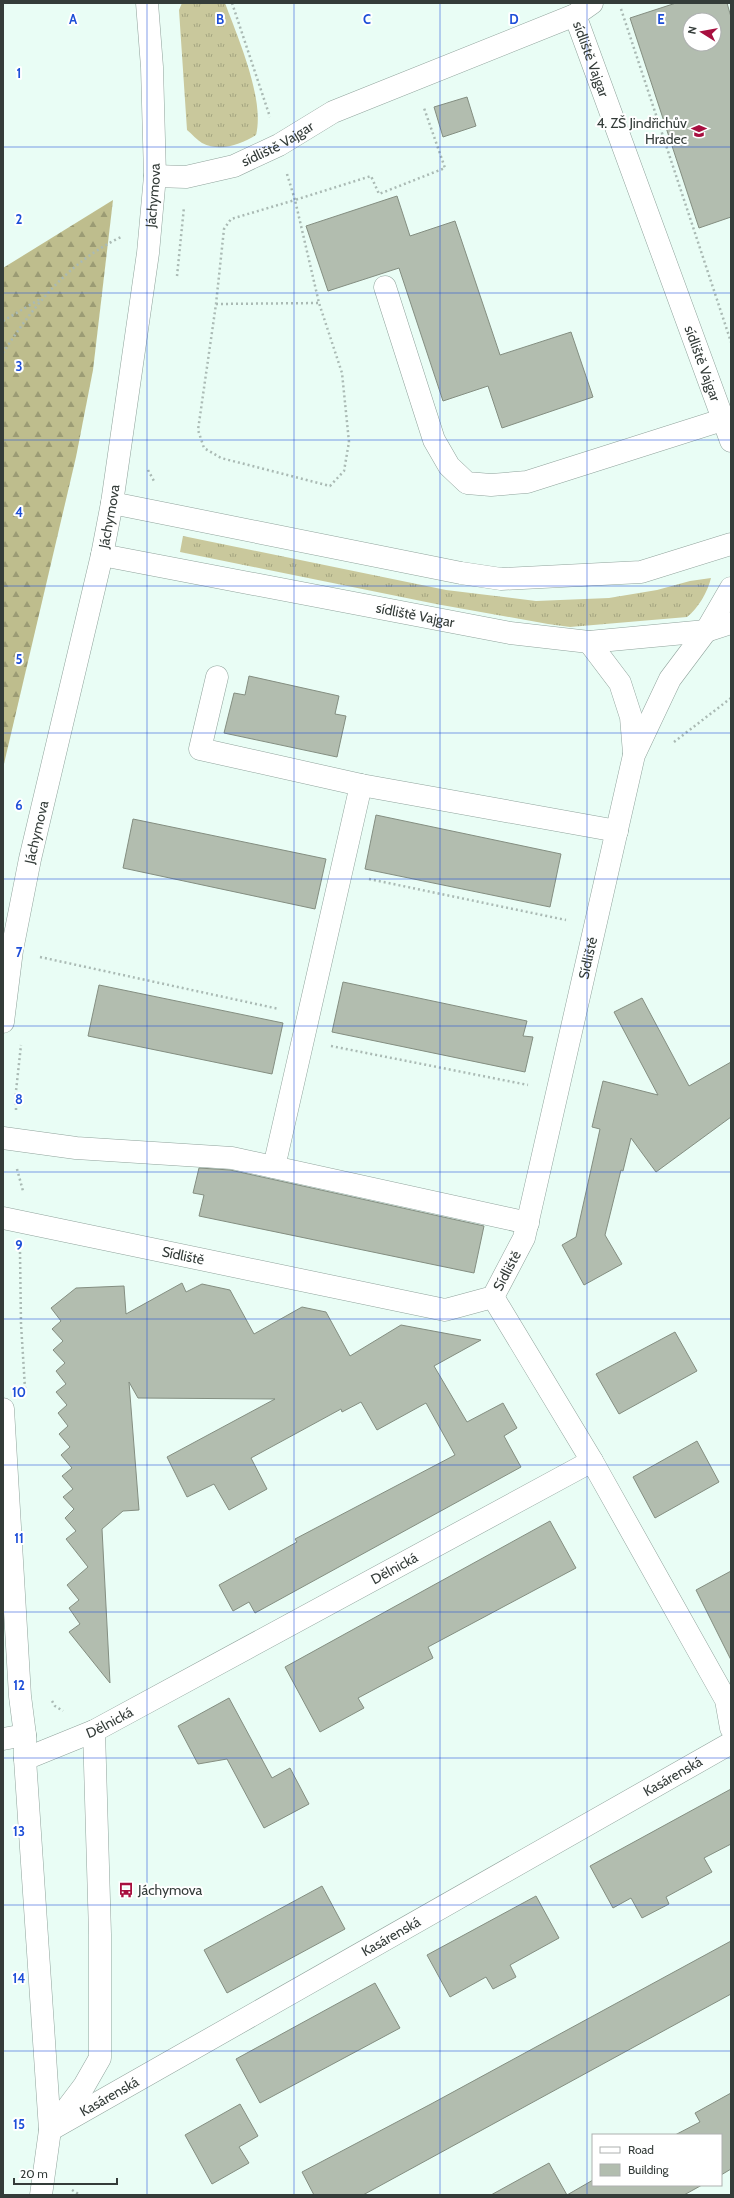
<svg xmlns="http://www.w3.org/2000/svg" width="734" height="2198" font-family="Cabin,sans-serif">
<defs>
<pattern id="grass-tufts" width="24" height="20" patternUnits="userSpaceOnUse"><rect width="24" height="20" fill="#c9c89c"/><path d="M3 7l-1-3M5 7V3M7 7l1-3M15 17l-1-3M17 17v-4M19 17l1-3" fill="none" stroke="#a4a480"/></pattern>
<pattern id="forest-firs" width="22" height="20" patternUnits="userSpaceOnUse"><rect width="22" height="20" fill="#bebd8d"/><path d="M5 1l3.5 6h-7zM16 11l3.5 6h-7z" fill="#9b9b74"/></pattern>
</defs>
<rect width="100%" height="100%" fill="#e9fdf5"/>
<!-- grass -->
<path fill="url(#grass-tufts)" d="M 182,3 L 225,3 C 238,38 265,99 256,135 C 240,145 220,152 202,143 C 197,140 192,134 187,130 L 179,10 Z
M 183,536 L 446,590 L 536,601 L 609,598 L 657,590 L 690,581 L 711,578 C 708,591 698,609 687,617 L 570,627 L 548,624 L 436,604 L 180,552 Z"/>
<!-- forest -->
<path fill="url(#forest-firs)" d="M 113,200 L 93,370 L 76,457 L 3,768 L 3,268 Z"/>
<!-- building -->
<path fill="#b2bdaf" stroke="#848e81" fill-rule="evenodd" d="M 676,3 L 727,3 L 731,17 L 731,217 L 699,228 L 630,18 ZM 690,20 L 714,20 L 714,44 L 690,44 Z
M 467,97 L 476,126 L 443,137 L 434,107 Z
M 397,196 L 410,236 L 455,221 L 500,355 L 571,332 L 593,397 L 502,428 L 488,386 L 443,401 L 399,268 L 328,291 L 306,226 Z
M 249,676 L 339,696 L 335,714 L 346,716 L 337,757 L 224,733 L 234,693 L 245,695 Z
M 376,815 L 561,854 L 550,907 L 365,869 Z
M 133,819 L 326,859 L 315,909 L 123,868 Z
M 343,982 L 527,1021 L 523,1036 L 533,1037 L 525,1072 L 332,1032 Z
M 99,985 L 283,1023 L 272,1074 L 88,1036 Z
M 642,998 L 689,1086 L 731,1062 L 731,1117 L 656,1172 L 631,1138 L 623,1171 L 621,1170 L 605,1235 L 622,1264 L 584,1285 L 562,1245 L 576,1237 L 600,1129 L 592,1127 L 603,1081 L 658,1095 L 614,1012 Z
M 199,1168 L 230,1170 L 484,1226 L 474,1273 L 199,1216 L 204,1195 L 193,1193 Z
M 182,1283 L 186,1292 L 202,1284 L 230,1290 L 254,1334 L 302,1307 L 326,1312 L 350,1356 L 401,1325 L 481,1340 L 434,1366 L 467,1422 L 503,1403 L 517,1428 L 504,1436 L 521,1467 L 255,1613 L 249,1602 L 233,1611 L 219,1585 L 297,1542 L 295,1539 L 455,1455 L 426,1403 L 377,1430 L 361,1402 L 342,1412 L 341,1409 L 251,1458 L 267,1489 L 229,1510 L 214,1484 L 187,1497 L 167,1457 L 275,1399 L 138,1398 L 129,1382 L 139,1510 L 123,1511 L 102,1529 L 110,1683 L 69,1632 L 80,1624 L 69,1608 L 79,1600 L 67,1585 L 88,1567 L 66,1539 L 76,1531 L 65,1518 L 74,1509 L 63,1497 L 73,1489 L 62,1476 L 72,1468 L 61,1455 L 70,1447 L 59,1434 L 68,1426 L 58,1413 L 67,1405 L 56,1392 L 66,1384 L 56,1371 L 65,1363 L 53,1350 L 63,1341 L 52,1329 L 61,1321 L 51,1308 L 76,1288 L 124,1286 L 126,1314 Z
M 675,1332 L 697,1371 L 619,1414 L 596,1374 Z
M 697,1441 L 719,1482 L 655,1518 L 633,1477 Z
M 550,1521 L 576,1568 L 428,1647 L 433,1658 L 358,1698 L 364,1708 L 320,1732 L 285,1667 Z
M 731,1571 L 731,1660 L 696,1590 Z
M 229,1698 L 272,1778 L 290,1768 L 309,1804 L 264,1828 L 227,1759 L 198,1764 L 178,1726 Z
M 731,1789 L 731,1844 L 704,1858 L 712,1872 L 666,1897 L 669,1904 L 642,1918 L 631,1898 L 613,1908 L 590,1866 Z
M 322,1886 L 345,1929 L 227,1993 L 204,1950 Z
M 536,1896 L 559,1938 L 510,1965 L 516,1977 L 493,1989 L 486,1977 L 450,1997 L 427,1955 Z
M 731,1941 L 731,1994 L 363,2195 L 314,2195 L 302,2172 L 431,2104 Z
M 375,1983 L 400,2028 L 260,2103 L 236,2059 Z
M 731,2093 L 731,2169 L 721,2175 L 721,2135 L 675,2135 L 700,2122 L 695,2113 Z
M 240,2104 L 258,2136 L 239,2147 L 249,2163 L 212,2184 L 185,2135 Z
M 549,2163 L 567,2195 L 593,2180 L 593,2185 L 702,2185 L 684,2195 L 491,2195 Z"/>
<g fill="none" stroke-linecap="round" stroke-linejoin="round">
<!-- minor casing -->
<g stroke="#90a39c" stroke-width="23">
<g id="minor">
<path id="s1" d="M 575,15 L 731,441"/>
<path id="s2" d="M 155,176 L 186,177 L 234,166 L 279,145 L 333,112 L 575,15 L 592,3"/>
<path d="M 385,287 L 434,440 L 449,466 L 467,483 L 491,485 L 527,482 L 722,420"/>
<path d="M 112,503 L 461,573 L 501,579 L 641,572 L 731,544"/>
<path id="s3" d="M 102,555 L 510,633 L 589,642 L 706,631 L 731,623"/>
<path d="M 589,642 L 620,683 L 631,717 L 634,753"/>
<path d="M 217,677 L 200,749 L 361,785 L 617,831"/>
<path id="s4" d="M 3,1022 L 12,950 L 30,859 L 102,555 L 112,503 L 148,253 L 155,176 L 152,67 L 147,3"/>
<path d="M 3,1138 L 76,1148 L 232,1158 L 528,1223"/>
<path d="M 274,1167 L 361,785"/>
<path id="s5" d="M 3,1218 L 445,1310 L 493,1297 L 524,1238 L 634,755 L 670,679 L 706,631 L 731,588"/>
<path d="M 493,1297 L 592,1461 L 726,1700 L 731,1728"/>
<path d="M 3,1409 L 20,1696 L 25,1735 L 25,1759 L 50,2130 L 41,2195"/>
<path d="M 3,1739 L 25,1735"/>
<path id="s6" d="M 25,1759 L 94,1731 L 592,1461"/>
<path d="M 56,2123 L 84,2086 L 100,2058 L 100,1934 L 94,1731"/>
<path id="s7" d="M 50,2130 L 731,1743"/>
</g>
</g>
<!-- path -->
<path stroke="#aabab4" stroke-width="2.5" stroke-dasharray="2 3" stroke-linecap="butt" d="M 232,3 L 270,117
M 621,9 L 731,342
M 287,174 L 295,200 L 231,219 L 224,229 L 216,304 L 198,430 L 204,448 L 221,458 L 330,486 L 344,471 L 349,442 L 342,373 L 319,303 L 295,200 L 371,176 L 379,194 L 445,168 L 424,108
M 177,276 L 184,207
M 216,304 L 319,303
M 3,321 L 40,299
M 3,353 C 34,305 69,262 121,237
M 148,470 L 154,481
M 674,742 L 731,698
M 369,879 L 566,920
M 40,957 L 279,1009
M 331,1046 L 528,1085
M 16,1110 L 16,1091 L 21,1045
M 17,1169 L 23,1191
M 20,1252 L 21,1324 L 25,1388
M 52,1701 L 55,1706 L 63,1711
M 72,2190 L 80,2195"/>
<!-- minor -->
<use href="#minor" stroke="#fff" stroke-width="22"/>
</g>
<!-- grid -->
<path fill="none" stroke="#1d4ed8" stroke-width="1" stroke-opacity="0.55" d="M 147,3 L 147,2195M 294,3 L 294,2195M 440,3 L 440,2195M 587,3 L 587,2195M 3,147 L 731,147M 3,293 L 731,293M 3,440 L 731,440M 3,586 L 731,586M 3,733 L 731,733M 3,879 L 731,879M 3,1026 L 731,1026M 3,1172 L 731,1172M 3,1319 L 731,1319M 3,1465 L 731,1465M 3,1612 L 731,1612M 3,1758 L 731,1758M 3,1905 L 731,1905M 3,2051 L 731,2051"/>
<!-- icons -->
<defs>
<g id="school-bare" transform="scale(1.2)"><path d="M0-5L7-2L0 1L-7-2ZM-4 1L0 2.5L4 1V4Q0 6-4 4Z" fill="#a70f3f" stroke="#fff" stroke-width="2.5" paint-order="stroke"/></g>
<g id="bus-bare" transform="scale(1.2)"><path d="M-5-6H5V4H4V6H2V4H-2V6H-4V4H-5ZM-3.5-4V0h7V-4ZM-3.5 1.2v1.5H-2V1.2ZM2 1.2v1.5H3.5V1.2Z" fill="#a70f3f" stroke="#fff" stroke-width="2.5" paint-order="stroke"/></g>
</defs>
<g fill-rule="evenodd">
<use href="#school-bare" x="699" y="131"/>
<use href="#bus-bare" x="126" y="1890"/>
</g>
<g text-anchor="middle" stroke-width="4" stroke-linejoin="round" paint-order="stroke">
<!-- street labels -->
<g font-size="14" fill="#343c39" stroke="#fff">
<text dy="5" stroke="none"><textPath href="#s1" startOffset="47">sídliště Vajgar</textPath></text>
<text dy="5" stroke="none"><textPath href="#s2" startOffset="129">sídliště Vajgar</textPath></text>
<text dy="5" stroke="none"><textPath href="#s4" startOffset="841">Jáchymova</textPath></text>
<text dy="5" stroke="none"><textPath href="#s1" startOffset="371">sídliště Vajgar</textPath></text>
<text dy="5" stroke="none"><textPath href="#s4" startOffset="517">Jáchymova</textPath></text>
<text dy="5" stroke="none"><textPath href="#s3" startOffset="319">sídliště Vajgar</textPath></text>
<text dy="5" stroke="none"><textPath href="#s4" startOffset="193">Jáchymova</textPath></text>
<text dy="5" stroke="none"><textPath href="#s5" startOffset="855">Sídliště</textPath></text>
<text dy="5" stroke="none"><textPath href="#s5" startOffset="184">Sídliště</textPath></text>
<text dy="5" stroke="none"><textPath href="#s5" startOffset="531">Sídliště</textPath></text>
<text dy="5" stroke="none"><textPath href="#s6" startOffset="416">Dělnická</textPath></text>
<text dy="5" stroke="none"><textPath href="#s6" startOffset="92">Dělnická</textPath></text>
<text dy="5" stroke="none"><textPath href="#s7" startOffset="716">Kasárenská</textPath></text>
<text dy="5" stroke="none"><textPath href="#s7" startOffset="392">Kasárenská</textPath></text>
<text dy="5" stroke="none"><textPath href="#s7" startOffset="68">Kasárenská</textPath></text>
</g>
<!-- poi labels -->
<g font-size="14" fill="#343c39" stroke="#fff" text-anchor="end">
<text x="687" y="128">4. ZŠ Jindřichův<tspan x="687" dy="16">Hradec</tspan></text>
<text x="138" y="1895" text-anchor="start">Jáchymova</text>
</g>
</g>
<g font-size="13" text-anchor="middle" font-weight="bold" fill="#1d4ed8" stroke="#fff" stroke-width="4" stroke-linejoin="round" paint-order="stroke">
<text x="73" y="24">A</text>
<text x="220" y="24">B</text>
<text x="367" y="24">C</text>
<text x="514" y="24">D</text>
<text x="661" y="24">E</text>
<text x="19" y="78">1</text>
<text x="19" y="224">2</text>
<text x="19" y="371">3</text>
<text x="19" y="517">4</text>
<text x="19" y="664">5</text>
<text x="19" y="810">6</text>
<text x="19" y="957">7</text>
<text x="19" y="1104">8</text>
<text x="19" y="1250">9</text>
<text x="19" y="1397">10</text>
<text x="19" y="1543">11</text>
<text x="19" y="1690">12</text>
<text x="19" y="1836">13</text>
<text x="19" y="1983">14</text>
<text x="19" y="2129">15</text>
</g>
<!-- border -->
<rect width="734" height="2198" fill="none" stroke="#343c39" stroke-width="8"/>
<!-- legend -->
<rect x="592" y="2134" width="130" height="52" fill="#ffffff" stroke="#aeb1b0"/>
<rect x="600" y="2147" width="20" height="6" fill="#ffffff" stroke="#aeb1b0"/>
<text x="628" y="2154" font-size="12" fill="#343c39">Road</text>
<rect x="600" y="2164" width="20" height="12" fill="#b2bdaf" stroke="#aeb1b0"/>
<text x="628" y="2174" font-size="12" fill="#343c39">Building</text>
<!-- north arrow -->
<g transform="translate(702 32) rotate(281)"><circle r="19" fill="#ffffff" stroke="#aeb1b0"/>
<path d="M0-3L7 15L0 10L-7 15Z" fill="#a70f3f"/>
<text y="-6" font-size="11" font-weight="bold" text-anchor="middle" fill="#343c39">N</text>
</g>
<!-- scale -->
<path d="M14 2178v6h103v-6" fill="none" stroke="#343c39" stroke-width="2"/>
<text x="20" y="2178" font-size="12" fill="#343c39" stroke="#ffffff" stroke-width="3" paint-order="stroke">20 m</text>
</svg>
